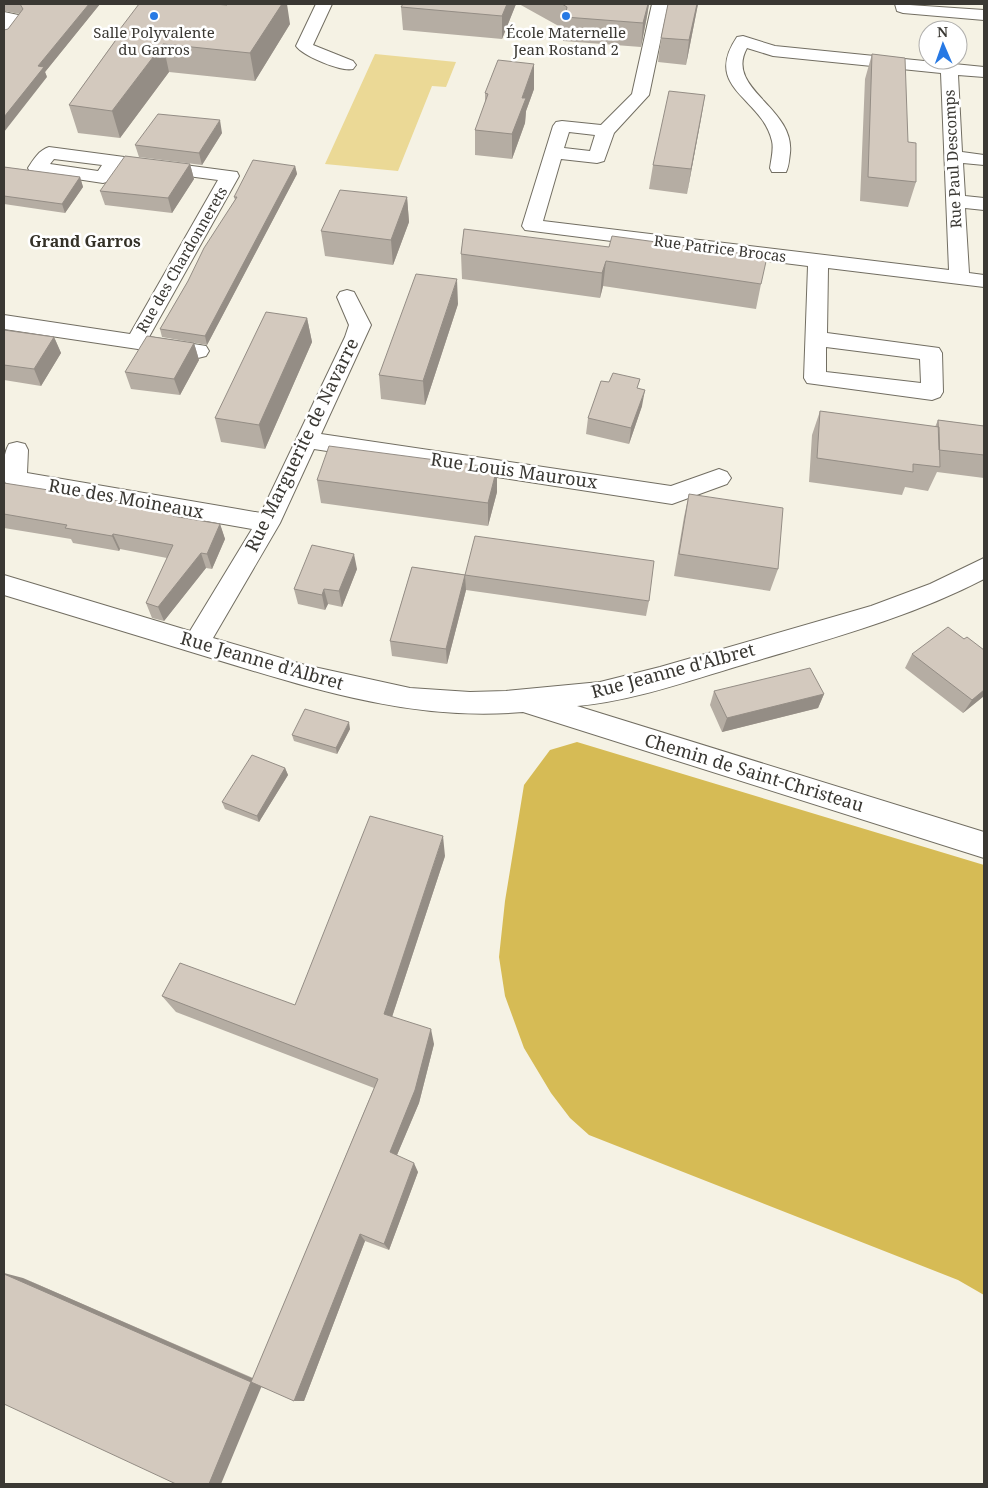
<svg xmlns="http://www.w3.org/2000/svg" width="988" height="1488" font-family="'Noto Serif',serif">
<rect width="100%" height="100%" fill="#f5f2e4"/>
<!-- green -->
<path fill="#ebd996" d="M 375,54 L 456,62 L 446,87 L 432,86 L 398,171 L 325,164 Z"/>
<!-- forest -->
<path fill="#d6bb55" d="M 577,742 L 984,865 L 984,1295 L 958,1280 L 589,1135 L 570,1118 L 551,1093 L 524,1048 L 505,996 L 499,957 L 505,901 L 524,785 L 550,750 Z"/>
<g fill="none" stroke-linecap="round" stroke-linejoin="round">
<!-- minor casing -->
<g stroke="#726e62" stroke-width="2">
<path id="minor" d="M 316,4 L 332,4 L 313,45 L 353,61 L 356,65 L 353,69 C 341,72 303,56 296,46 Z
M 652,4 L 668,4 L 649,95 L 614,133 L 604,161 L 597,163 L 561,159 L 543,221 L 949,270 L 941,73 L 773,56 L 747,48 C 724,89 795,107 790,153 C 789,160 789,166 786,172 L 772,172 L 770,168 C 771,160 774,149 772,141 C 762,97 702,89 737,37 L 743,36 L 775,46 L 984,67 L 984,77 L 958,75 L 962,152 L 984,155 L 984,165 L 963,163 L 965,196 L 984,198 L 984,210 L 965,208 L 969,273 L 984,275 L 984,287 L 828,268 L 827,333 L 939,348 L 942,353 L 943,392 L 940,397 L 932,400 L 807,383 L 804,378 L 808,266 L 525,230 L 522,226 L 553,126 L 556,122 L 562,121 L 601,125 L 632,94 ZM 569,132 L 595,135 L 590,151 L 564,148 ZM 826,347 L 920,359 L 921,383 L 826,372 Z
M 895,4 L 984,10 L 984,20 L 903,13 L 897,11 Z
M 4,12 L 23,16 L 25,19 L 10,38 L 4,39 Z
M 49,147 L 237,172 L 239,176 L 149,337 L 206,346 L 209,351 L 206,356 L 198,358 L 4,329 L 4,315 L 130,334 L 218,180 L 119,167 L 110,181 L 103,183 L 30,172 L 28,168 C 33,160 39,150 49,147 ZM 54,159 L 102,165 L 98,171 L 50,164 Z
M 347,290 L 354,292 L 371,325 L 321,434 L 671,486 L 719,469 L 727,472 L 731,478 L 727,484 L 672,504 L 314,449 L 280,523 L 213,638 L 305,665 L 410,688 L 470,692 L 506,691 L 600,682 L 660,667 L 871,606 L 930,584 L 984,558 L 984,579 C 907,619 825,640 742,665 C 688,681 633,701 577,706 L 984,832 L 984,858 L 523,712 C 415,722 313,689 211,658 C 142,637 73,616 4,595 L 4,575 L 190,631 L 252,529 L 7,486 C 1,476 3,454 9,444 L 17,442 L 25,444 L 28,450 L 27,473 L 261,513 L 345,337 L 349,325 L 337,297 L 340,292 Z"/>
</g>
<!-- minor -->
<use href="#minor" fill="#fff" fill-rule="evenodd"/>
</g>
<!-- wall -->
<path fill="#b5ada3" d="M 4,4 L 100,4 L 45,72 L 47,77 L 8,29 L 20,14 L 4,11 Z
M 516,4 L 502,39 L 403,30 L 401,7 Z
M 519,4 L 649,4 L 647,16 L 641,47 L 563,41 L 564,29 Z
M 698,4 L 686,65 L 658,62 L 661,38 Z
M 290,24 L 255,81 L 169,72 L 120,138 L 78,133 L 69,105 L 115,41 L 114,37 Z
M 872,54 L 916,182 L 908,207 L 860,201 L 865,79 Z
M 534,64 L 534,89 L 526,111 L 525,123 L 512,159 L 475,155 L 475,130 L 485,104 L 485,93 Z
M 705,95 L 687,194 L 649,189 L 653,165 Z
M 222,133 L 202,165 L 139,157 L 135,145 Z
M 190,164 L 194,179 L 172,213 L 105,205 L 100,191 Z
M 295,166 L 297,174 L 207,345 L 162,337 L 160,329 L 188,281 L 235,200 L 234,197 Z
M 4,167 L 80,177 L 83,187 L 65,213 L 4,204 Z
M 407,197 L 409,222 L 393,265 L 325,256 L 321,231 Z
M 464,229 L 761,284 L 756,309 L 603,286 L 600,298 L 462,279 L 461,254 Z
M 458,304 L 425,405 L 381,399 L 379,375 Z
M 307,318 L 312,342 L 265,449 L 221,442 L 215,418 Z
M 4,330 L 54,337 L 61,353 L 41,386 L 4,380 Z
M 194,343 L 199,360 L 180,395 L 131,389 L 125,372 Z
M 639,389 L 642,406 L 629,444 L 586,434 L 588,418 Z
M 820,411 L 935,427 L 938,420 L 984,426 L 984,478 L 937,472 L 928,491 L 905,487 L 902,495 L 809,482 L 812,435 Z
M 497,468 L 497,492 L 488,526 L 321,503 L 317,480 Z
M 4,483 L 176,510 L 178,517 L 220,524 L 225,539 L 212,569 L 206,568 L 164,621 L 152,618 L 146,603 L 167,558 L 120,549 L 119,551 L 73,543 L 71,539 L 4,528 Z
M 689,494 L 778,569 L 770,591 L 674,576 L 684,517 Z
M 412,567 L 649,601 L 646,616 L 466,590 L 447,664 L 392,656 L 390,641 Z
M 357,569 L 342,607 L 328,604 L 325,610 L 298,604 L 294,589 Z
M 964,639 L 984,650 L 984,696 L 963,713 L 905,668 L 912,654 Z
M 714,691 L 824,694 L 818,708 L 722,732 L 710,705 Z
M 350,729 L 337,754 L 294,741 L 292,735 Z
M 285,768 L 288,775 L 259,822 L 225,809 L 222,802 Z
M 445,856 L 392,1017 L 434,1044 L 419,1103 L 397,1155 L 418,1172 L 389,1250 L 365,1241 L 304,1401 L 261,1387 L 23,1278 L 253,1378 L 374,1088 L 176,1012 L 162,996 L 295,1005 Z"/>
<!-- shaded-wall -->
<path fill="#948d85" d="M 89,4 L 100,4 L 45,72 L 47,77 L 4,132 L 4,117 L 38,66 Z
M 271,4 L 287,4 L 290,24 L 255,81 L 250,53 Z
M 507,4 L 516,4 L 502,39 L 502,16 Z
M 648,4 L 649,4 L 647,16 L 641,47 L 643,23 Z
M 697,4 L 698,4 L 686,65 L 689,40 Z
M 163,44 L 169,72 L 120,138 L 112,111 Z
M 534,64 L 534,89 L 526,111 L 525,123 L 512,159 L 512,134 L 522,98 Z
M 705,95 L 701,119 L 687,194 L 691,169 Z
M 220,120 L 222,133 L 202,165 L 199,153 Z
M 190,164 L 194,179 L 172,213 L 168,198 Z
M 295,166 L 297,174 L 207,345 L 205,336 Z
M 80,177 L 83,187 L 65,213 L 62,204 Z
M 407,197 L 409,222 L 393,265 L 391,240 Z
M 606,261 L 603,286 L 600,298 L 602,273 Z
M 457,279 L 458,304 L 425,405 L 423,381 Z
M 307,318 L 312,342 L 265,449 L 259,425 Z
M 54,337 L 61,353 L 41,386 L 34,369 Z
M 194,343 L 199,360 L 180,395 L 174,379 Z
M 645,390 L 642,406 L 629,444 L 631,428 Z
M 497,468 L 497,492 L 488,526 L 488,503 Z
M 176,510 L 181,525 L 173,516 Z
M 220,524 L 225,539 L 212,569 L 207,554 Z
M 113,534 L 120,549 L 119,551 L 112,536 Z
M 201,553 L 206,568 L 164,621 L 158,607 Z
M 354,554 L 357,569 L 342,607 L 339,591 Z
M 465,575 L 466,590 L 447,664 L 446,649 Z
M 324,589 L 328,604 L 325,610 L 322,595 Z
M 984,690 L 984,696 L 963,713 L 972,700 Z
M 824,694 L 818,708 L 722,732 L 727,718 Z
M 349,722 L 350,729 L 337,754 L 336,748 Z
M 285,768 L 288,775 L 259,822 L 257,816 Z
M 443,836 L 445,856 L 388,1029 L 384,1014 Z
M 431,1029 L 434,1044 L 419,1103 L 394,1162 L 390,1152 Z
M 414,1163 L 418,1172 L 389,1250 L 384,1244 Z
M 360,1234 L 365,1241 L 304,1401 L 294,1401 Z
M 4,1273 L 23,1278 L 263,1383 L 221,1484 L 209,1484 Z"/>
<!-- building -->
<path fill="#d3c9be" stroke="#948d85" d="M 18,4 L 89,4 L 38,66 L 44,67 L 4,117 L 4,30 L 8,29 L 23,9 L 20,4 Z
M 139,4 L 214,4 L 227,5 L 228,4 L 282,4 L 250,53 L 163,44 L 112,111 L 69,105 L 118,37 L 114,37 Z
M 403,4 L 507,4 L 502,16 L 401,7 Z
M 562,4 L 648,4 L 643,23 L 565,17 L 567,7 Z
M 668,4 L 697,4 L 689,40 L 661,38 Z
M 872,54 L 905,58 L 908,142 L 916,143 L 916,182 L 868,177 Z
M 498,60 L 534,64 L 522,98 L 526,98 L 512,134 L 475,130 L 488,94 L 485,93 Z
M 669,91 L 705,95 L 691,169 L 653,165 Z
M 158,114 L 220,120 L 199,153 L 135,145 Z
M 125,156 L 190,164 L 168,198 L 100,191 Z
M 253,160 L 295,166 L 205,336 L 160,329 L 188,281 L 204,248 L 237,197 L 234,197 Z
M 4,167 L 80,177 L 62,204 L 4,196 Z
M 340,190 L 407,197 L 391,240 L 321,231 Z
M 464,229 L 609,247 L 612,236 L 767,257 L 761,284 L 606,261 L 602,273 L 461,254 Z
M 416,274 L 457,279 L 423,381 L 379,375 Z
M 266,312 L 307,318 L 259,425 L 215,418 Z
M 4,330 L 54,337 L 34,369 L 4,365 Z
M 147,336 L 194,343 L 174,379 L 125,372 Z
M 613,373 L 640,379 L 637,388 L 645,390 L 631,428 L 588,418 L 601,381 L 609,382 Z
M 820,411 L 939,427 L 940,467 L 913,464 L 913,472 L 817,458 Z
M 938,420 L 984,426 L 984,455 L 939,450 Z
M 329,446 L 497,468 L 488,503 L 317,480 Z
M 4,483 L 176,510 L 173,516 L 220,524 L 207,554 L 201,553 L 158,607 L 146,603 L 173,545 L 113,534 L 112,536 L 65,528 L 67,525 L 4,514 Z
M 689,494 L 783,508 L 778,569 L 679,554 Z
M 475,536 L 654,561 L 649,601 L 465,575 Z
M 312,545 L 354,554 L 339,591 L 324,589 L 322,595 L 294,589 Z
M 412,567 L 465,575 L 446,649 L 390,641 Z
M 948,627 L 964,639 L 967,637 L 984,650 L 984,690 L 972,700 L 912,654 Z
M 810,668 L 824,694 L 727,718 L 714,691 Z
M 305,709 L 349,722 L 336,748 L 292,735 Z
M 252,755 L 285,768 L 257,816 L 222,802 Z
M 370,816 L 443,836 L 384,1014 L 431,1029 L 415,1090 L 390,1152 L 414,1163 L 384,1244 L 360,1234 L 294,1401 L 251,1382 L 378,1079 L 162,996 L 180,963 L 295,1005 Z
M 4,1274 L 251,1382 L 209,1484 L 176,1484 L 4,1404 Z"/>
<!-- markers -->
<g fill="#2779e4" stroke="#fff" stroke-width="2">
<circle cx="154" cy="16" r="5"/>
<circle cx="566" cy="16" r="5"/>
</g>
<g text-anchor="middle" stroke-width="5" stroke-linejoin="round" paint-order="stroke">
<!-- far-poi labels -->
<g font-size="15" fill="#3a3833" stroke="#fff">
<text x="154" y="38">Salle Polyvalente<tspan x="154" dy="17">du Garros</tspan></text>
<text x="566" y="38">École Maternelle<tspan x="566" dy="17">Jean Rostand 2</tspan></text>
</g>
<!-- far-street labels -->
<g font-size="15" fill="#3a3833" stroke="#fff">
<text transform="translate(953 159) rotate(-93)" y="5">Rue Paul Descomps</text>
<text transform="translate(720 249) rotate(7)" y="5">Rue Patrice Brocas</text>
<text transform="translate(182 260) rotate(-60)" y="5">Rue des Chardonnerets</text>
</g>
<!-- far-neighbourhood labels -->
<g font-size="16" font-weight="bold" fill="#343127" stroke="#fff">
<text x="85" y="247">Grand Garros</text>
</g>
<!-- street labels -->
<g font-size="18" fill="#3a3833" stroke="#fff">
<text transform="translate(302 445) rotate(-64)" y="6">Rue Marguerite de Navarre</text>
<text transform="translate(514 471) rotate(8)" y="6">Rue Louis Mauroux</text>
<text transform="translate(126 499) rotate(10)" y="6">Rue des Moineaux</text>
<text transform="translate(262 661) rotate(16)" y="6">Rue Jeanne d'Albret</text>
<text transform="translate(673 671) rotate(-15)" y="6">Rue Jeanne d'Albret</text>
<text transform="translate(754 773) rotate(17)" y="6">Chemin de Saint-Christeau</text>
</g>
</g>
<!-- border -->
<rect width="988" height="1488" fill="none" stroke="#3a3833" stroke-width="10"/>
<!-- north arrow -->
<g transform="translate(943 45) rotate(358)"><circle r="24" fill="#ffffff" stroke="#b0afad"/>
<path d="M0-4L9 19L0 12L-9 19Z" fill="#2779e4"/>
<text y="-8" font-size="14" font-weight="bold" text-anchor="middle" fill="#3a3833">N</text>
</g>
</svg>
